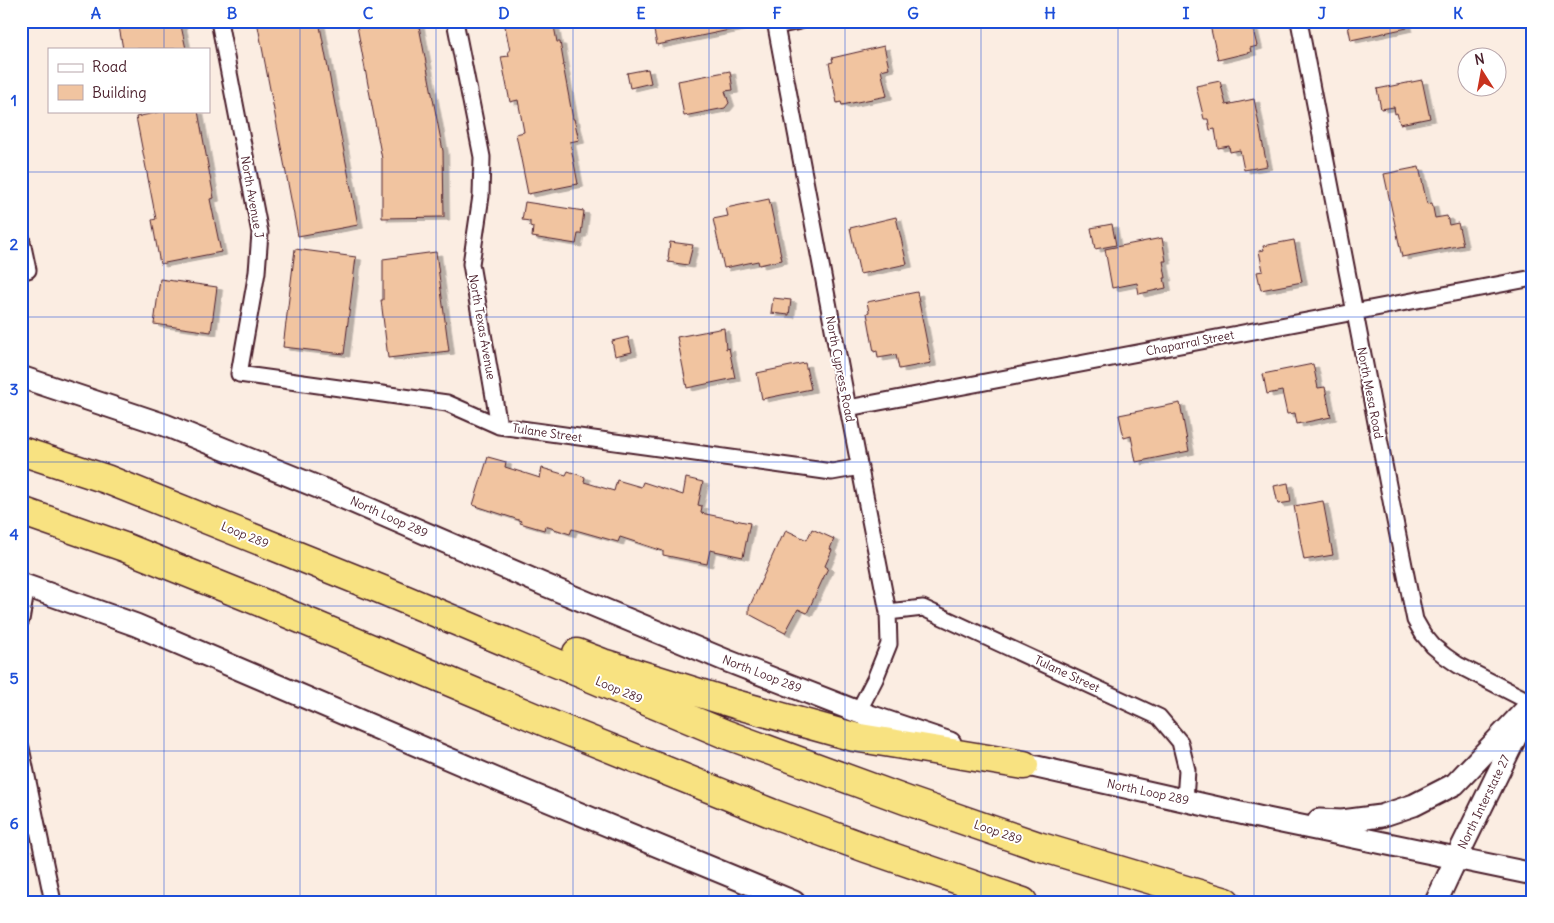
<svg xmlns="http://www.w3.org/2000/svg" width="1554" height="923" font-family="Delius,sans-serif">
<defs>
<filter id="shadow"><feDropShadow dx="5.5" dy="3" stdDeviation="0" flood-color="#0004"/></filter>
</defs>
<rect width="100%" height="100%" fill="#fbede2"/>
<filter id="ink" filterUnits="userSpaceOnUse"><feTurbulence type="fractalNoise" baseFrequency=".02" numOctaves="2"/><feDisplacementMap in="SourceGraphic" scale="10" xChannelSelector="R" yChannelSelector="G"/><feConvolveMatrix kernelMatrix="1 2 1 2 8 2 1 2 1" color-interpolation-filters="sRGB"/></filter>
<g filter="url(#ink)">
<!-- building -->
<path fill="#f1c4a0" stroke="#4a1f2b" filter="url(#shadow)" d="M 118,21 L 180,21 L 186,49 L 123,49 Z
M 257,21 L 319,21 L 358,225 L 298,236 Z
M 356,21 L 418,21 L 443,151 L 444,217 L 382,218 L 382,159 Z
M 504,21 L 553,21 L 557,42 L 560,42 L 564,65 L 563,65 L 573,119 L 574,119 L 579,140 L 570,142 L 578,184 L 528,194 L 516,134 L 524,132 L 518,100 L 510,102 L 501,57 L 509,56 L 508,51 L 510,51 Z
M 652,21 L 738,21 L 739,28 L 657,45 Z
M 1209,21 L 1251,21 L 1257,46 L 1250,48 L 1251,52 L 1218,60 Z
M 1347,21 L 1406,21 L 1407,28 L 1351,40 Z
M 884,46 L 889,68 L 881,70 L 887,96 L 842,105 L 841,102 L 837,103 L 829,63 L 833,62 L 832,58 Z
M 648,69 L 651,83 L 630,88 L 627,73 Z
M 730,71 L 733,90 L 725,91 L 729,103 L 725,108 L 684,116 L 678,81 Z
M 1422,80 L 1430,118 L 1400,124 L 1397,113 L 1395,114 L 1394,107 L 1381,109 L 1377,89 Z
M 1220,81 L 1226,105 L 1254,99 L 1267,166 L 1244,170 L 1240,150 L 1230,152 L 1229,146 L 1218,148 L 1215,129 L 1210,130 L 1208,119 L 1204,119 L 1196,86 Z
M 164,111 L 198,111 L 214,198 L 210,199 L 221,252 L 160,264 L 152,220 L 156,219 L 136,117 Z
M 1419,167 L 1427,204 L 1432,203 L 1435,218 L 1447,216 L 1449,225 L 1458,223 L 1463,245 L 1402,257 L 1384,174 Z
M 769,199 L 782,260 L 759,265 L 758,261 L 724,268 L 713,219 L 728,216 L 726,208 Z
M 525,202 L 584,211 L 581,234 L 578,234 L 576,244 L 532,237 L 533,227 L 530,226 L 530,221 L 522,220 Z
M 896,217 L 907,264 L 860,274 L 850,228 Z
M 1112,224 L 1116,245 L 1095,249 L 1091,228 Z
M 1162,238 L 1166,261 L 1163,261 L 1166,278 L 1164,278 L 1166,288 L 1139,294 L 1137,283 L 1112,288 L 1105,249 Z
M 1294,240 L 1302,282 L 1261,290 L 1257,272 L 1263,271 L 1259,251 L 1264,250 L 1263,246 Z
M 670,242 L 693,245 L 688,265 L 668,262 L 669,258 L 668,258 Z
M 295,249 L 356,257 L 344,354 L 283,347 Z
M 436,252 L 449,351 L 388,358 L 381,300 L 383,300 L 383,259 Z
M 160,279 L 217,287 L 211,332 L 154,324 Z
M 917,292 L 931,363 L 899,369 L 896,355 L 878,358 L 877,351 L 874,352 L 867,313 L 869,312 L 867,302 Z
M 773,298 L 791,300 L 789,315 L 771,313 Z
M 724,328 L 726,349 L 729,348 L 735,378 L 687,388 L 677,337 Z
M 628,337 L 632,352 L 615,356 L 612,341 Z
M 805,363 L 811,389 L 762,399 L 757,373 Z
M 1313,364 L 1318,388 L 1325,387 L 1331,417 L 1297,424 L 1295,413 L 1287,414 L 1282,391 L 1267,394 L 1263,374 Z
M 1180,403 L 1189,451 L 1136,462 L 1131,436 L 1124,438 L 1119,415 Z
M 488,457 L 506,462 L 505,467 L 540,478 L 542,468 L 566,475 L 568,471 L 585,477 L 584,482 L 614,491 L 617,480 L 641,487 L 643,482 L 683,495 L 686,478 L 703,482 L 698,505 L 702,506 L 701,513 L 750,523 L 743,557 L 710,550 L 707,564 L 663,555 L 663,551 L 620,537 L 618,542 L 572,529 L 570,534 L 545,526 L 544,530 L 520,523 L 521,521 L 513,518 L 473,505 Z
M 1288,483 L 1291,502 L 1278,504 L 1274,486 Z
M 1323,501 L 1333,555 L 1304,560 L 1294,506 Z
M 812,529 L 834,539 L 830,549 L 832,550 L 825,566 L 828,568 L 807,613 L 798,609 L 785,633 L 749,614 L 749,608 L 781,537 L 783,537 L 786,530 L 807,540 Z"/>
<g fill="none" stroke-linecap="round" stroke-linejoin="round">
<!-- minor casing -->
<g stroke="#4a1f2b" stroke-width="19">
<path id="minor" d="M 219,21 L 260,233 L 257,272 L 239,374 L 447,403 L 499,426 L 832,472 L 860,467
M 455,21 L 482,157 L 481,196 L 471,264 L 499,426
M 775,21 L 848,408 L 888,612 L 889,644 L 875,679 L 858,712
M 1299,21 L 1393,511 L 1415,620 L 1423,634 L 1433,646 L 1445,656 L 1458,665 L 1532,703
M 776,26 L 800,21
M 21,237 L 28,270
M 848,408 L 1533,278
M 888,612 L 923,608 L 1159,717 L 1180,742 L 1187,770 L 1185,800
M 21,620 L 27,586
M 21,748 L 53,902"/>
</g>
<!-- secondary casing -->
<g stroke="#4a1f2b" stroke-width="25">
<path id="secondary" d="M 21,377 L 165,425 L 330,492 L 545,585 L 725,660 L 858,712 L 950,743
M 21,584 L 136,625 L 510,785 L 794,902
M 1010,761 L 1267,819 L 1533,874
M 1319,820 L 1342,821 L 1381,816 L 1414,805 L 1455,784 L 1532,703
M 1436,902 L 1456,859 L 1524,720"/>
</g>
<!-- motorway casing -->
<g stroke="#4a1f2b" stroke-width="31">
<path id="motorway" d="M 21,451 L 106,479 L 380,589 L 725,734 L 908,801 L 1038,846 L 1226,902
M 21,511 L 124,547 L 253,599 L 555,726 L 771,813 L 866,848 L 1023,902
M 577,653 L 603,663 L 735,704 L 854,737 L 1024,765"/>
</g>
<!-- minor -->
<use href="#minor" stroke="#fff" stroke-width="15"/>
<!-- secondary -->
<use href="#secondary" stroke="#fff" stroke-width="21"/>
<!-- motorway -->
<use href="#motorway" stroke="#f8e281" stroke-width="28"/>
</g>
</g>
<!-- grid -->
<path fill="none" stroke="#1d4ed8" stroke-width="1" stroke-opacity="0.55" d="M 164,21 L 164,49M 300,21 L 300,902M 436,21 L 436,902M 573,21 L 573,902M 709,21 L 709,902M 845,21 L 845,902M 981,21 L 981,902M 1118,21 L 1118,902M 1254,21 L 1254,902M 1390,21 L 1390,902M 164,111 L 164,902M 21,172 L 1533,172M 21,317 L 1533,317M 21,462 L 1533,462M 21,606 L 1533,606M 21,751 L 1533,751"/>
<g text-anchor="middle" stroke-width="4" stroke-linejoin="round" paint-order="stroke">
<!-- street labels -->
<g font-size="12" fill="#4a1f2b" stroke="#fff">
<text transform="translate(252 197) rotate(80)" y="4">North Avenue J</text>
<text transform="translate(482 327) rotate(80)" y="4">North Texas Avenue</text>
<text transform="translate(1190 343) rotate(-11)" y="4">Chaparral Street</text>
<text transform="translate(840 369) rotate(79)" y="4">North Cypress Road</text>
<text transform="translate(1370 393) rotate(79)" y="4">North Mesa Road</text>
<text transform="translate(547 433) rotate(8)" y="4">Tulane Street</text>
<text transform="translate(389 517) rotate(24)" y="4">North Loop 289</text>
<text transform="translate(245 535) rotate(22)" y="4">Loop 289</text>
<text transform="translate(762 674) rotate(21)" y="4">North Loop 289</text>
<text transform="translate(1067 674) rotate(25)" y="4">Tulane Street</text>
<text transform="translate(619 690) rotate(23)" y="4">Loop 289</text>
<text transform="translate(1148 792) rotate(12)" y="4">North Loop 289</text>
<text transform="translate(1484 802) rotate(-64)" y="4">North Interstate 27</text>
<text transform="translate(998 832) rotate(19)" y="4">Loop 289</text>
</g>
</g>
<!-- margin -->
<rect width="1554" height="923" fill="none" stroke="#fff" stroke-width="55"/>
<!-- legend -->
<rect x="48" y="48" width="162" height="65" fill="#ffffff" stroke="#b7a5aa"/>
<rect x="58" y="64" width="25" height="8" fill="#ffffff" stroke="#b7a5aa"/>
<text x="92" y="72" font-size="15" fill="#4a1f2b">Road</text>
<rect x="58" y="85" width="25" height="15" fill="#f1c4a0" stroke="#b7a5aa"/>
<text x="92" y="98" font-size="15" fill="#4a1f2b">Building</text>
<!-- north arrow -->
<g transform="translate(1482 72) rotate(349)"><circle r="24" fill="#ffffff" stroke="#b7a5aa"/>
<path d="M0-4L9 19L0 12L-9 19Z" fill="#c8321e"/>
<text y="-8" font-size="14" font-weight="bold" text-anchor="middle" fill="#4a1f2b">N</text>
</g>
<rect x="28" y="28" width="1498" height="868" fill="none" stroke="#1d4ed8" stroke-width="2"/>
<g font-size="16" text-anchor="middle" font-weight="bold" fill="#1d4ed8">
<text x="96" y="19">A</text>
<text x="232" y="19">B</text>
<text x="368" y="19">C</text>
<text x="504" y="19">D</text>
<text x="641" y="19">E</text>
<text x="777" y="19">F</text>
<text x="913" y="19">G</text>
<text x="1050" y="19">H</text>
<text x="1186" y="19">I</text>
<text x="1322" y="19">J</text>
<text x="1458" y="19">K</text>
<text x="14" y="106">1</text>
<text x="14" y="250">2</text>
<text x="14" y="395">3</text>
<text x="14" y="540">4</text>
<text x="14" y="684">5</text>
<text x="14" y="829">6</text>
</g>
</svg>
